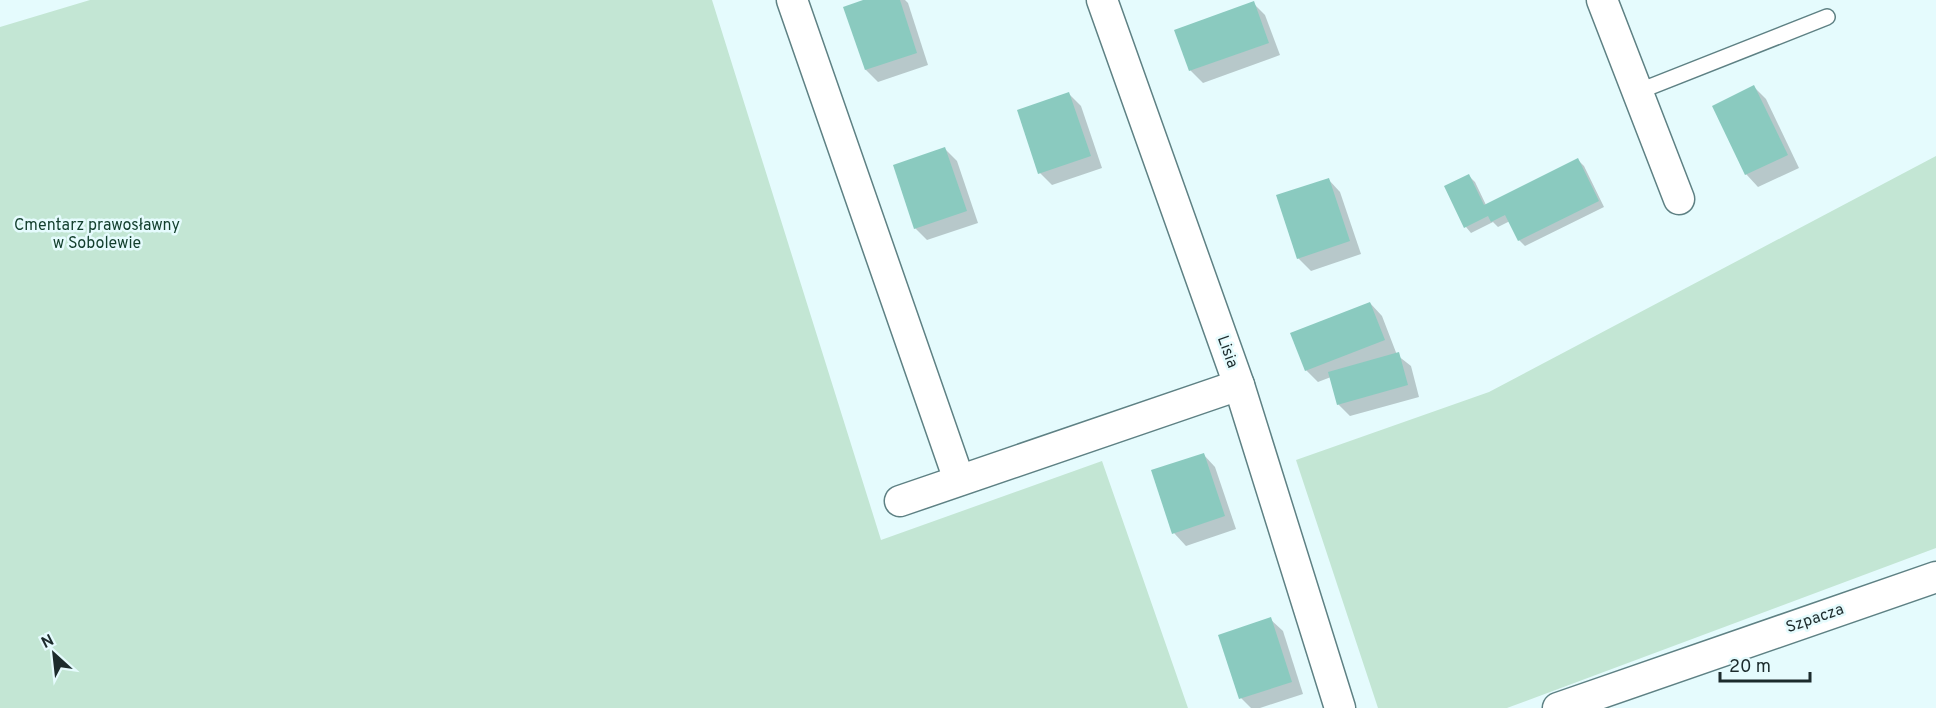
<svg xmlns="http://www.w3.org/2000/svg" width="1936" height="708" font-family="Overpass,sans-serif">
<rect width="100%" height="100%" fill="#e5fbfd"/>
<g fill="#c3e6d4">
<polygon points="90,0 712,0 881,540 1102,461 1188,708 0,708 0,27"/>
<polygon points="1936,156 1936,548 1507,708 1378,708 1296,460 1489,392"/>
</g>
<g fill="#0003">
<polygon points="868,0 905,0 908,3 928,65 878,82 866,70"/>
<polygon points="1253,3 1265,15 1280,55 1203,83 1190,70"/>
<polygon points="1754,87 1766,99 1799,168 1758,187 1746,174"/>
<polygon points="1069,94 1081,106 1102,168 1052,185 1040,173"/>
<polygon points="945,149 957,161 978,223 927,240 915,228"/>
<polygon points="1578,160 1584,166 1604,207 1525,246 1519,240 1510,221 1498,227 1493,222 1471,233 1466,227 1469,176 1475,182 1486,205"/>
<polygon points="1328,179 1340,192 1361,254 1311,271 1298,258"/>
<polygon points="1370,303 1382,316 1397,355 1411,366 1419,397 1350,416 1338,404 1331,377 1318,382 1306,370"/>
<polygon points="1203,454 1215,467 1236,529 1186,546 1174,533"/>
<polygon points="1270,619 1283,631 1303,694 1260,708 1251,708 1241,698"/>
</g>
<g fill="#8acabf">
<polygon points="863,0 900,0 917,53 865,70 843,7"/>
<polygon points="1254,1 1269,43 1189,71 1174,30"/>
<polygon points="1754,85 1788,155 1745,175 1712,106"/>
<polygon points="1069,92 1091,156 1038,174 1017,110"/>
<polygon points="945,147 967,211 914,229 893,165"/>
<polygon points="1578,158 1599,201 1518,241 1505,215 1491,222 1488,216 1464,228 1444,186 1469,174 1484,205"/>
<polygon points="1329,178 1350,241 1297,259 1276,195"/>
<polygon points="1370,302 1385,340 1305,371 1290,333"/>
<polygon points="1399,352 1408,385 1337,405 1328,372"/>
<polygon points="1204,453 1225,516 1172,534 1151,470"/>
<polygon points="1271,617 1292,682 1239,699 1218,635"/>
</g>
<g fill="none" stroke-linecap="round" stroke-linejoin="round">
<defs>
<polyline id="lane" points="1637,92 1827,17"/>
<g id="street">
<polyline points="792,0 959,480"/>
<polyline points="1102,0 1239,385 1340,708"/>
<polyline points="1602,0 1679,199"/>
<polyline points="900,501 1239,385"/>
<polyline points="1558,708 1936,577"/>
</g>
</defs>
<use href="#lane" stroke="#5e8184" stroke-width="18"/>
<use href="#street" stroke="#5e8184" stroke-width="33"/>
<use href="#lane" stroke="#fff" stroke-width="15"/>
<use href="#street" stroke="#fff" stroke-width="30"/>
</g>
<g text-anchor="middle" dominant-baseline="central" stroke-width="5" stroke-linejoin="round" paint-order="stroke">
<g font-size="16" fill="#123e2c" stroke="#e5fbfd">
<text x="97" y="226">Cmentarz prawosławny<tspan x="97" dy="18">w Sobolewie</tspan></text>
</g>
<g font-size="16" fill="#1c2b2c" stroke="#e5fbfd">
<text transform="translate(1227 352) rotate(70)">Lisia</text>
<text transform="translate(1815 619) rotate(-19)">Szpacza</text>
</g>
</g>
<g transform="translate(54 654) rotate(333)" stroke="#e5fbfd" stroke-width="4.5" paint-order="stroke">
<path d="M0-4.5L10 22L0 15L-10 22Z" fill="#1c2b2c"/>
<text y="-9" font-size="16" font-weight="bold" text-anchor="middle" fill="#1c2b2c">N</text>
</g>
<path d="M1720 672v9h90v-9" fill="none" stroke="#1c2b2c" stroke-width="3"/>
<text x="1729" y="672" font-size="18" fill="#1c2b2c" stroke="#e5fbfd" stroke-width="4.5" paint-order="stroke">20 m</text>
</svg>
